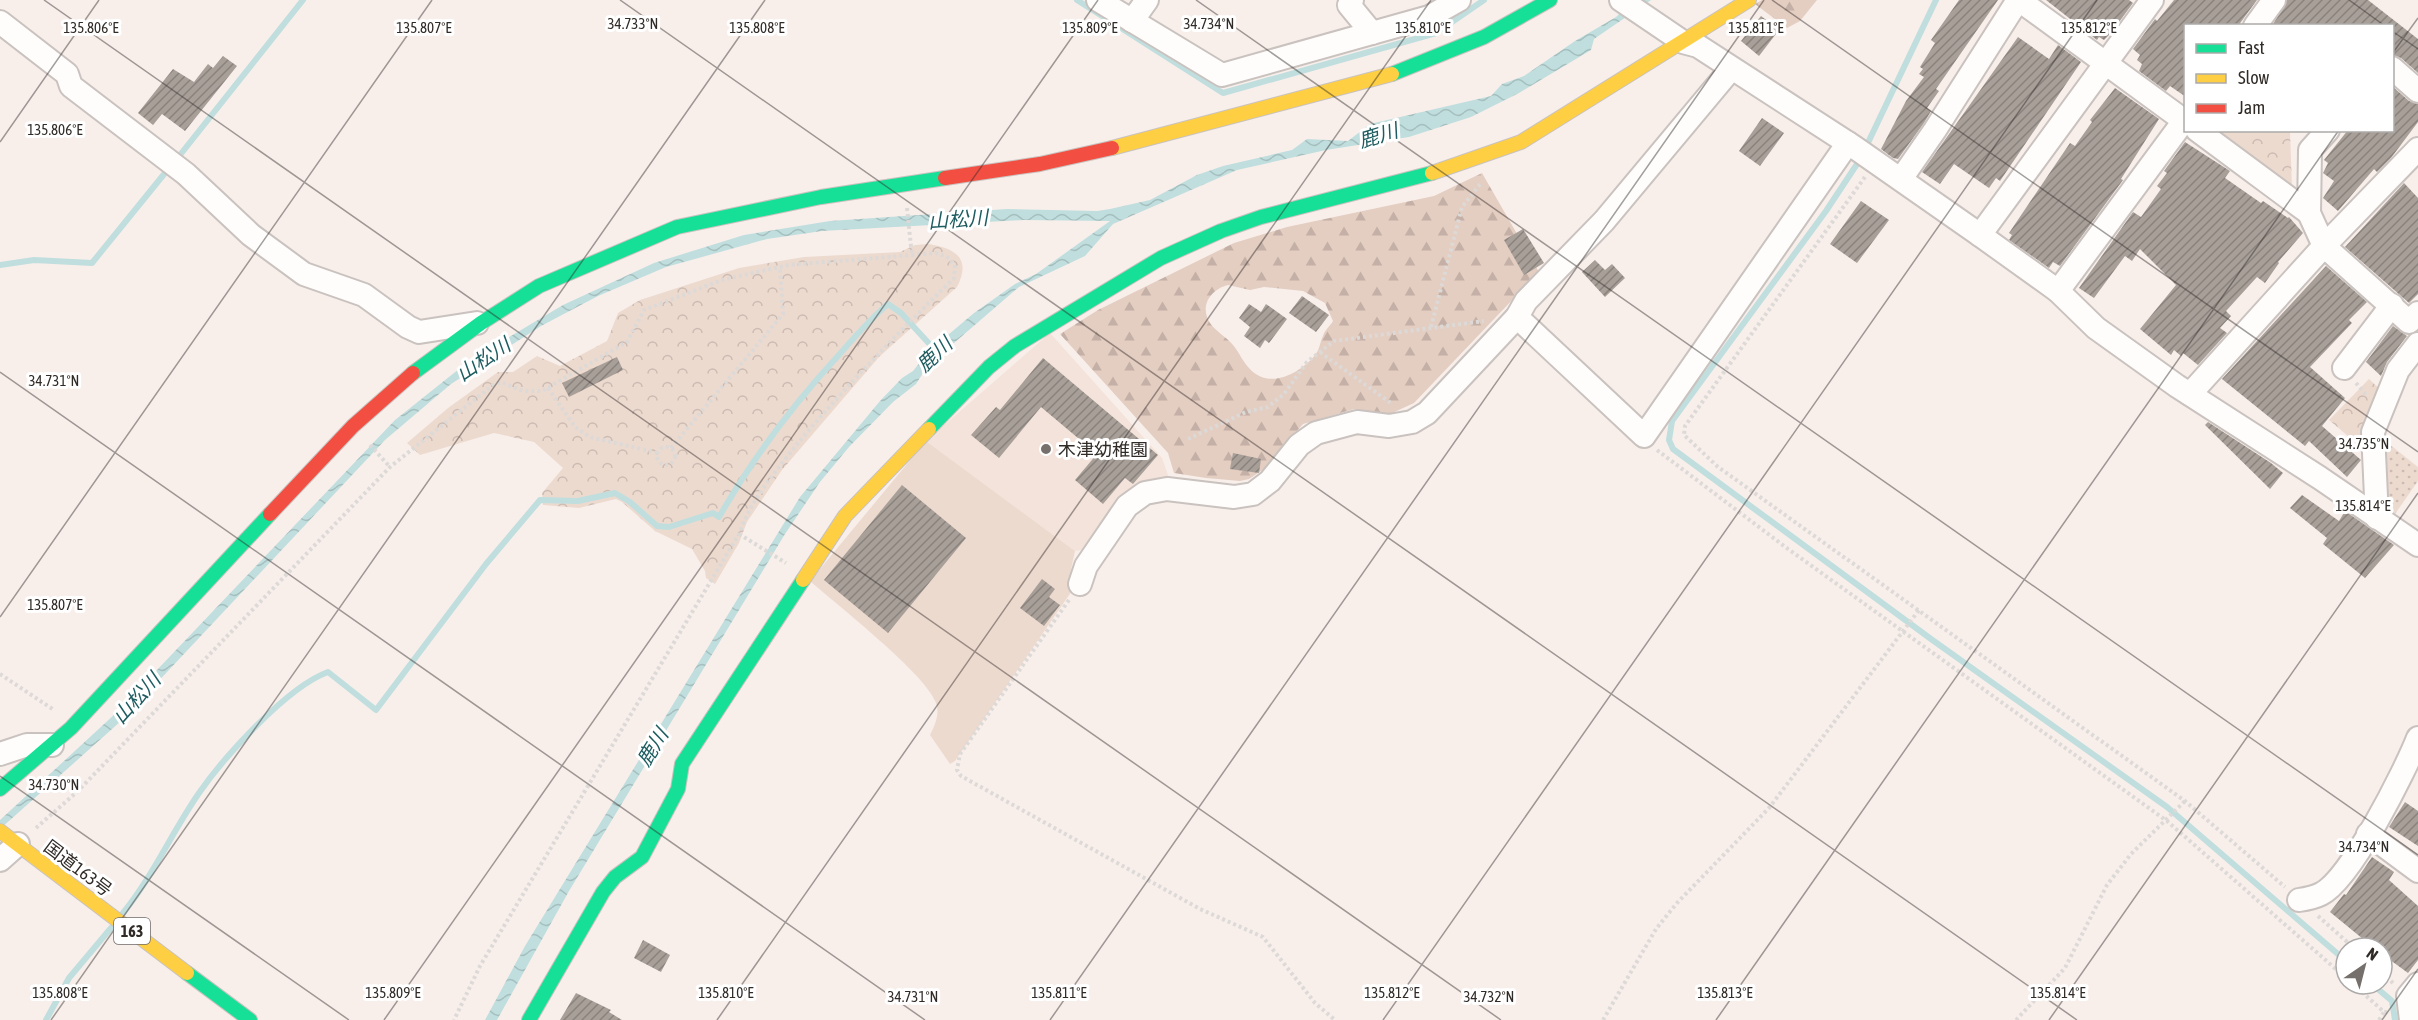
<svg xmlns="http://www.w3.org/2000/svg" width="2418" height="1020" font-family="'Asap Condensed','Noto Sans JP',sans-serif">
<defs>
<pattern id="grass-dots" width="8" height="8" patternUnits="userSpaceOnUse" patternTransform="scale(1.5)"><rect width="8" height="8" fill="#eddacf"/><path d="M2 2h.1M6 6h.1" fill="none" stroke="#ccbbb2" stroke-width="1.8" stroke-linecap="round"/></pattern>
<pattern id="forest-firs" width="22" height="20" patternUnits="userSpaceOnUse" patternTransform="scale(1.5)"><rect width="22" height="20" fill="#e4cdc1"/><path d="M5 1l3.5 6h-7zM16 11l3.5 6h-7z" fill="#c4b0a6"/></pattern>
<pattern id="park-crowns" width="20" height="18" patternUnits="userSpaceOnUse" patternTransform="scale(1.5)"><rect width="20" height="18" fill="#eddacf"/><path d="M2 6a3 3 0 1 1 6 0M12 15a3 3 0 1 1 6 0" fill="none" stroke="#ccbbb2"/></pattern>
<pattern id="water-waves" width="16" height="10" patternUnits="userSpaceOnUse" patternTransform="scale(1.5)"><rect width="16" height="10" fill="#c0dede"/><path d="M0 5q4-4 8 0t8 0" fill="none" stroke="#a5bfbe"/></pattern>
<pattern id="building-hatch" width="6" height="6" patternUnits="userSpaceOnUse" patternTransform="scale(1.5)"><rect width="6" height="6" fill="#a89f99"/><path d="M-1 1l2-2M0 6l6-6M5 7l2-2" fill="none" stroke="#89827d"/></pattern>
</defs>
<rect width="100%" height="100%" fill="#f8efeb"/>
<polygon fill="#f3e3da" points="1050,333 1162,458 1169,478 1136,488 1111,509 1081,550 1075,551 926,441"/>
<polygon fill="url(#grass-dots)" points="2379,436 2418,467 2418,481 2393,517 2382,510"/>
<g fill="url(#forest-firs)" fill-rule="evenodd">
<polygon points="1762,0 1817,0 1800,21 1787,28 1755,4"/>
<path d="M1482 173 1539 272 1414 403 1390 414 1354 409 1303 424 1264 469 1249 479 1240 481 1206 478 1174 473 1168 453 1060 334 1098 310 1234 243 1287 227 1434 196ZM1228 285 1250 290 1264 287 1303 291 1325 303 1333 321C1330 326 1324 331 1323 336 1320 342 1320 348 1316 354 1301 373 1269 391 1249 368 1243 362 1239 352 1233 345 1227 337 1216 332 1210 323 1199 306 1211 289 1228 285Z"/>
</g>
<g fill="url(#park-crowns)">
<polygon points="2213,131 2290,131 2292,188"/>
<path d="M928 244C955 248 972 258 957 287L879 357 782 470 747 522 739 543 715 584 706 578 705 571 692 549 655 531 622 502 616 499 579 508 543 505 542 493 563 468 534 442 494 433 420 455 407 443 448 408 498 372H513L537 356 560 366 607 341 618 313 640 300 739 268 804 257 900 252 915 245Z"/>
<polygon points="2369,379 2383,392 2368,453 2329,420"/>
</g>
<path fill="#eddacf" d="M926 441 1075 551 1070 574 1078 582 955 761 950 764 930 735C935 725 940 714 936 703 926 674 837 605 810 581Z"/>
<polygon fill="url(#water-waves)" points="1634,0 1651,0 1594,39 1591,50 1519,93 1471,117 1409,137 1326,150 1237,170 1113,224 1085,256 1019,287 947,349 936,353 916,384 893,402 849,447 820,482 785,534 569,891 497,1020 485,1020 525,946 800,497 880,401 902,378 913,371 929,351 974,313 1015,284 1036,274 1110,221 1024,220 822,231 767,239 666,267 598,296 541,326 451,384 385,440 121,721 0,829 0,820 116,713 395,420 469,361 563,305 654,263 744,235 830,221 1007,209 1097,211 1110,209 1150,200 1197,175 1223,166 1292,150 1307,139 1348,141 1370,124 1491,96 1502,84 1524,76 1575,41 1616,17"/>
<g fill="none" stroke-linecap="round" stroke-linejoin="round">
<g stroke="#c0dede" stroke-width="6">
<polyline points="1077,0 1223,93 1436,33 1484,0"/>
<polyline points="1865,149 1936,0"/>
<polyline points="1861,158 1826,211 1672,421 1669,440 1673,449 1931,639 2167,807 2346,961"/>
<polyline points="176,160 303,0"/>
<polyline points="0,265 34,260 92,263 169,168"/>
<path d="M123 913C153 876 172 832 199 793 224 757 287 687 328 672L376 710 486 564 540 500 578 501 615 493 630 502 657 526 669 527 713 513 719 517C753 458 791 407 837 357 853 339 869 320 888 304L901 313 935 350"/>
<polyline points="2372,984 2392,1001 2395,1020"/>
<polyline points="46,1020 69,978 111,928"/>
</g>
</g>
<g fill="url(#building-hatch)">
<polygon points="1959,0 1998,0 1936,89 1939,91 1927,108 1931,111 1924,123 1898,159 1893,158 1881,149 1906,101 1924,77 1919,74 1923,69 1920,67 1935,43 1931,40"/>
<polygon points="2046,0 2129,0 2133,3 2111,33 2104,40 2099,37 2097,40"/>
<polygon points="2174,0 2257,0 2238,26 2186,26 2186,97 2170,86 2166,91 2139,71 2142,64 2137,60 2140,55 2133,49 2155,19 2157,21"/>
<polygon points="2287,0 2368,0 2418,39 2418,73 2401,58 2392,55 2392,26 2272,26"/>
<polygon points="1761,16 1779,30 1759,56 1741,41"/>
<polygon points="2018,37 2049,59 2058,45 2081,62 2000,181 1996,178 1989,188 1954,164 1940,184 1922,172"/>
<polygon points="223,56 237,66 185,131 162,114 153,125 138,113 173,69 194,82 208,64 213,68"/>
<polygon points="2392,86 2409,101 2418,104 2418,122 2391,158 2377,172 2374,169 2338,211 2323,198 2334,181 2323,173 2328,163 2324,160 2348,130 2392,130"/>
<polygon points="2115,88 2159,119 2121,179 2123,180 2060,266 2053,262 2049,268 2009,240 2012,235 2009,233 2070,143 2075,146 2092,122 2090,120"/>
<polygon points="1762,118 1784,133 1760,166 1739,151"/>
<polygon points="2185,142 2230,171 2225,178 2261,203 2263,201 2288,218 2289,217 2303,233 2278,262 2279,263 2265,283 2257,277 2226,311 2231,316 2220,328 2227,333 2198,365 2183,353 2181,356 2174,350 2171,355 2140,329 2176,285 2140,249 2132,261 2125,256 2094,298 2079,288 2133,212 2141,217 2161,189 2157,186 2167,173 2164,171"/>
<polygon points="2404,183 2418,198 2418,294 2409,303 2345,247"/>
<polygon points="1861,201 1889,220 1857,263 1830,244"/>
<polygon points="1523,229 1544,263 1524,275 1504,240"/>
<polygon points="1595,260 1605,270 1612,264 1625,278 1605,297 1582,272"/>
<polygon points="2326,266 2367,302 2349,320 2352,323 2310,367 2345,398 2322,426 2361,460 2347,477 2309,441 2305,446 2222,379"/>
<polygon points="1302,296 1329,315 1316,332 1289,313"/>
<polygon points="1249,304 1261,312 1266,304 1287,319 1269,343 1265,340 1260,348 1244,336 1250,327 1239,318"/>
<polygon points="2393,326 2407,336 2387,362 2381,376 2366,362"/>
<polygon points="617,357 623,370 569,397 562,383"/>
<polygon points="1043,358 1158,455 1133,484 1125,478 1103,504 1075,480 1097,454 1041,407 999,458 971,435 996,407 1000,410"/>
<polygon points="2208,422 2271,463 2283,473 2270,489 2205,425"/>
<polygon points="1233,453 1261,459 1259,473 1230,469"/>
<polygon points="902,485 966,538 888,633 824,580"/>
<polygon points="2302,495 2339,521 2345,511 2394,545 2365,578 2323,544 2327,538 2290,508"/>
<polygon points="1042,579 1055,589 1049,597 1060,605 1044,626 1020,608"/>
<polygon points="2405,802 2418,811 2418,846 2389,827"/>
<polygon points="2372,857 2394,872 2389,880 2418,906 2418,960 2408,973 2382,954 2382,948 2374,948 2330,912 2344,894 2346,895"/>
<polygon points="643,940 670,955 661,972 634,958"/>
<polygon points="576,993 611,1010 609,1012 622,1020 560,1020"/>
</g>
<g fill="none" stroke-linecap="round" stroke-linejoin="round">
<defs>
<g id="street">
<polyline points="1098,0 1222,75 1429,17 1459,0"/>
<polyline points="1352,0 1349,5 1372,33"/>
<polyline points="1621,0 1683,42 1698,46 1854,147 1980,235 2058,291 2096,328 2177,386 2320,478 2418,545"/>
<polyline points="2019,0 2186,122"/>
<polyline points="1132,21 1147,0"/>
<polyline points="0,22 67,74 71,86 186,174 251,235 304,274 364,295 408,327 419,332 477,323"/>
<polyline points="2255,26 2274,0"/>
<polyline points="2392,68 2418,91"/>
<polyline points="2197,130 2309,213"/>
<polyline points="2328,130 2310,150 2309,213 2324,246 2409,322 2418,313"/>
<polyline points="1901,179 1935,130 2018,0"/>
<polyline points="1980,235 2152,0"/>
<polyline points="2058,291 2186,118"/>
<polyline points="1517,317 1644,436 1848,143"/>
<polyline points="2344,368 2392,305"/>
<polyline points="2190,394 2324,246 2418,149"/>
<polyline points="2377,518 2373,432 2398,370 2418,344"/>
<polyline points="1080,584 1086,566 1127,506 1145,493 1167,489 1234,497 1253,494 1270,481 1299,445 1316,433 1357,422 1389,426 1412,422 1427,413 1517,317 1526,301 1604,221 1731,69"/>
<polyline points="0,754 27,745 52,745"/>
<polyline points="2368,834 2418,871"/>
<polyline points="0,860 18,844"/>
<path d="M2299 900C2306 899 2315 897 2321 894 2351 879 2405 771 2418 738"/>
<polyline points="2411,1020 2408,996 2418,984"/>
</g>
<g id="fast">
<polyline points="1392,74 1484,37 1550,0"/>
<polyline points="413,373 481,323 539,286 677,227 821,197 945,178"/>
<polyline points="929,429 989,367 1015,346 1161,258 1221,231 1261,217 1432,173"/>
<polyline points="0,789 71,728 270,514"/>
<polyline points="187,973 250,1020"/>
<polyline points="529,1020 603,892 615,877 642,857 678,789 682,764 803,580"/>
</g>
<g id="slow">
<polyline points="1112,148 1392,74"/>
<polyline points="1432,173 1521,142 1749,0"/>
<polyline points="803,580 845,516 929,429"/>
<polyline points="0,831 187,973"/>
</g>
<g id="jam">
<polyline points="945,178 1040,164 1112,148"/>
<polyline points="270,514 353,426 413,373"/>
</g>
</defs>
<use href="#street" stroke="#c9c2be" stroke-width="26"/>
<use href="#fast" stroke="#c9c2be" stroke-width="16"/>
<use href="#slow" stroke="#c9c2be" stroke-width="16"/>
<use href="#jam" stroke="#c9c2be" stroke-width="16"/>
<g stroke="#dcd9d7" stroke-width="4" stroke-dasharray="3 3" stroke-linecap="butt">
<polyline points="1865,177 1685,426 1684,435 1718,467 2185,801 2285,887"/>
<polyline points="907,208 912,256"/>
<polyline points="1431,327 1462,207 1481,183"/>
<polyline points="1320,352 1392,404"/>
<polyline points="2356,383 2367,396"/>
<polyline points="548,388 575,427 590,437 658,453"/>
<polyline points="1188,439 1246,412 1268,407 1284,394 1307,362 1334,341 1484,321"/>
<polyline points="370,445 390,467"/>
<circle cx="666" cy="456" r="9"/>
<polyline points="671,448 783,314 780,268"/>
<polyline points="1657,450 1788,549 2167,821 2346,978"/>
<polyline points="739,534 786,563"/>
<polyline points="1069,600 960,754 957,770 961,776 1200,909 1263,937 1315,1003 1335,1020"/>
<polyline points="0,674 54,710"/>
<path d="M36 828 78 791 390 467 493 385 501 382 523 391H542L627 342 644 310 722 280 789 265 936 253 946 256 955 265 954 278C901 330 850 382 802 438 779 467 751 499 739 534L480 966 454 1020"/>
<polyline points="2318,916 2354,948"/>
<polyline points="2382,973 2393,983"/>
<polyline points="2353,984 2384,1012 2390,1012"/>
<polyline points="1603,1020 1656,929 1677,903 1769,808 1919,610"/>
<polyline points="2016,1020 2065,968 2107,885 2131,854 2185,801"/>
<polyline points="2379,1020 2384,1012"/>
</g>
<use href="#street" stroke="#fefdfc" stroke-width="22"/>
<use href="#fast" stroke="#16e098" stroke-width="14"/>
<use href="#slow" stroke="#ffcf43" stroke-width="14"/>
<use href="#jam" stroke="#f24e42" stroke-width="14"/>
</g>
<path fill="none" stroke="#302b27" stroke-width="1.5" stroke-opacity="0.45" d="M44 0 1501 1020M620 0 2077 1020M1196 0 2418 855M1772 0 2418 452M2349 0 2385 26M2392 31 2418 49M2392 54 2418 18M0 142 99 0M0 372 925 1020M0 617 432 0M0 776 349 1020M51 1020 765 0M384 1020 1098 0M717 1020 1431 0M1050 1020 1764 0M1383 1020 2097 0M1716 1020 2339 130M2049 1020 2418 493M2382 1020 2418 969"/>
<circle fill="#76706c" stroke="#fff" stroke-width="2" cx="1046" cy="449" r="6"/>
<g text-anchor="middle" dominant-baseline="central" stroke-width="6" stroke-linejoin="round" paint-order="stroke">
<rect fill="#fff" stroke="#6e6b68" stroke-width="1.5" x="114" y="918" width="36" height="26" rx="4.5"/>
<g font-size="16" font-weight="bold" fill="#302b27">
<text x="132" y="931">163</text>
</g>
<g font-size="18" fill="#302b27" stroke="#fff" text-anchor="start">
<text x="1058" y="449">木津幼稚園</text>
</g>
<g font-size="18" fill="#302b27" stroke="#fff">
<text transform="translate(78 868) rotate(37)">国道163号</text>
</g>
<g font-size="20" font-style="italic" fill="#1e5c60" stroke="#fff">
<text transform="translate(1378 135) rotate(-17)">鹿川</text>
<text transform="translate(958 219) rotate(-4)">山松川</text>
<text transform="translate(934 354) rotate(-43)">鹿川</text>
<text transform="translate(483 359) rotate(-34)">山松川</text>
<text transform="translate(136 698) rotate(-48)">山松川</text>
<text transform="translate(652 747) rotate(-58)">鹿川</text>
</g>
</g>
<g font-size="15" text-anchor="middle" fill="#302b27" stroke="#fff" stroke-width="6" stroke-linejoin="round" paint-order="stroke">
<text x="633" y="29">34.733°N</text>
<text x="1209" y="29">34.734°N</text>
<text x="91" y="33">135.806°E</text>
<text x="424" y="33">135.807°E</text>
<text x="757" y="33">135.808°E</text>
<text x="1090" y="33">135.809°E</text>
<text x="1423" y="33">135.810°E</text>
<text x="1756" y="33">135.811°E</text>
<text x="2089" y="33">135.812°E</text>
<text x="55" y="135">135.806°E</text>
<text x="54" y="386">34.731°N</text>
<text x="2364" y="449">34.735°N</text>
<text x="2363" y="511">135.814°E</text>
<text x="55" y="610">135.807°E</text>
<text x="54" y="790">34.730°N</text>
<text x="2364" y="852">34.734°N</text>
<text x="60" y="998">135.808°E</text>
<text x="393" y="998">135.809°E</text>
<text x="726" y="998">135.810°E</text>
<text x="1059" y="998">135.811°E</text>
<text x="1392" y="998">135.812°E</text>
<text x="1725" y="998">135.813°E</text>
<text x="2058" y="998">135.814°E</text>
<text x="913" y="1002">34.731°N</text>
<text x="1489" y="1002">34.732°N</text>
</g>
<rect x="2184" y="24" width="210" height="108" fill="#ffffff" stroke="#acaaa9" stroke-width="1.5"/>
<rect x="2196" y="44" width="30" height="9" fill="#16e098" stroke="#acaaa9" stroke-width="1.5"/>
<text x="2238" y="54" font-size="18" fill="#302b27">Fast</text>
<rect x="2196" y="74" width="30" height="9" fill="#ffcf43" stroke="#acaaa9" stroke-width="1.5"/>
<text x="2238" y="84" font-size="18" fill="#302b27">Slow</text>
<rect x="2196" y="104" width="30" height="9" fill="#f24e42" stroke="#acaaa9" stroke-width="1.5"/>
<text x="2238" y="114" font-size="18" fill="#302b27">Jam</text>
<g transform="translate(2364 966) rotate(35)"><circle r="28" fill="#ffffff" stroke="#acaaa9" stroke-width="1.5"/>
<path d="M0-4.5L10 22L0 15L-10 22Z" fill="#76706c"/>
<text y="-9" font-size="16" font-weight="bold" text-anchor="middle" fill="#302b27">N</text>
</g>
</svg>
